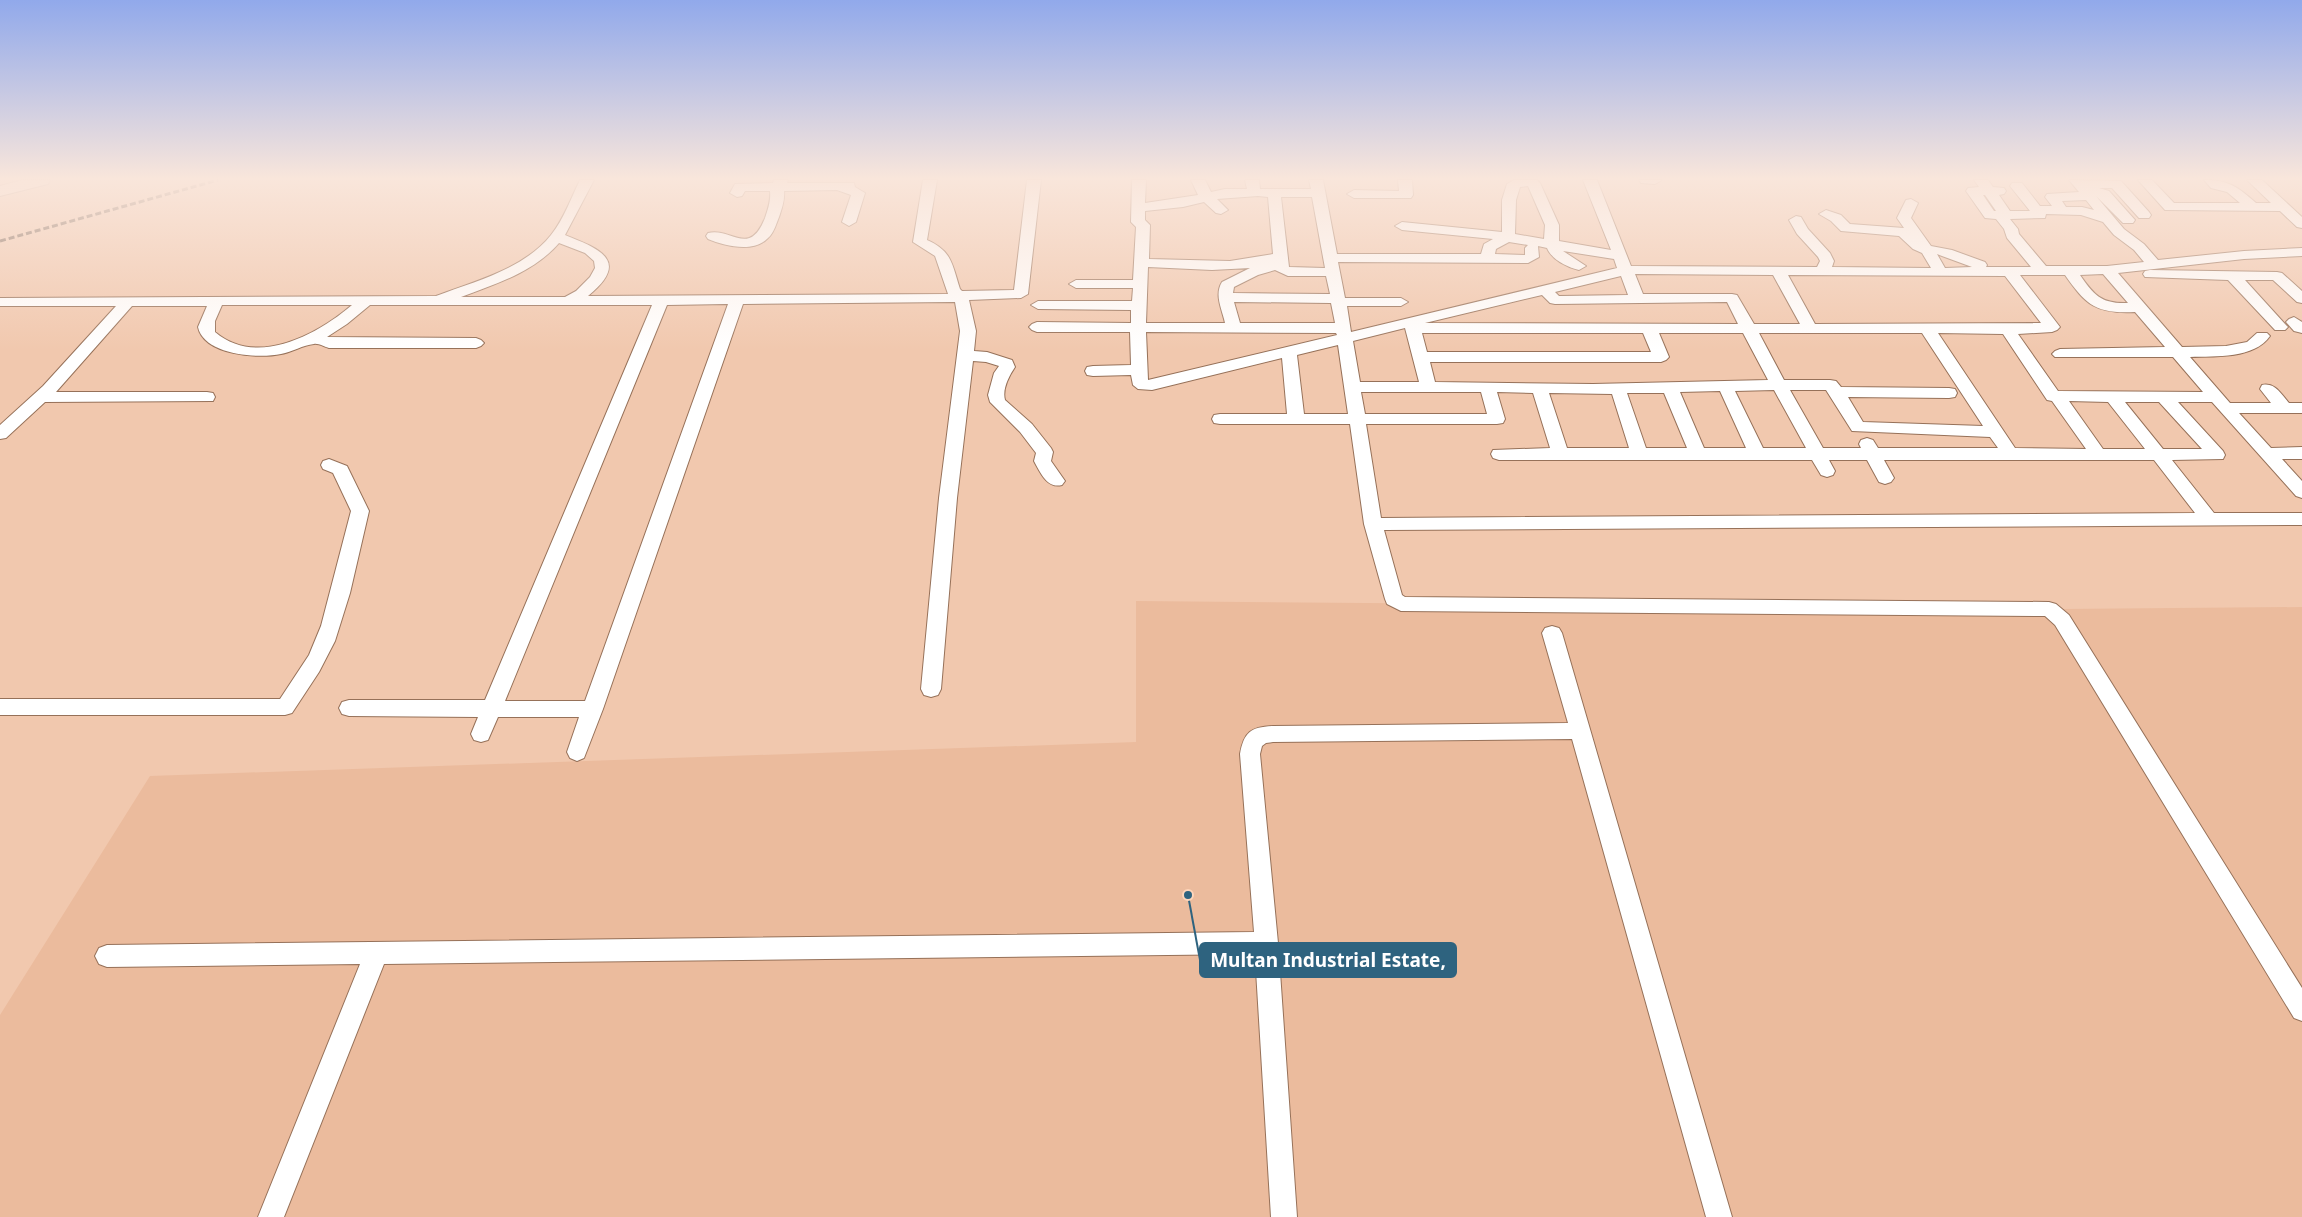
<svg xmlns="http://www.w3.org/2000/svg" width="2302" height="1217" font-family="'Noto Sans',sans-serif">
<rect width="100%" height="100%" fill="#f1c8ae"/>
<polygon fill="#ebbb9d" points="1136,601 2062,609 2302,607 2302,1217 0,1217 0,1015 150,776 1136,742"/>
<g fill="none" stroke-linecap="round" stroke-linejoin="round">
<defs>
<g id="minor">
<path d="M580 180H594L565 235C600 249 631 261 588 296L948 294 935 256 913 242 923 180H937L927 240C952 251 952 264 960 289L962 291 1014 290 1027 180H1041L1028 294 1021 298 969 300 976 331 974 351 987 352 1012 360 1015 367C1009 376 1002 389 1005 400L1032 424 1051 448 1053 452 1051 461 1065 481 1062 485C1047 489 1040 472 1034 461L1036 453 1020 432 990 402 988 395 994 373 999 366 986 362 973 361 957 498 941 689 938 695 931 697 924 695 921 689 939 498 960 331 955 302 743 304 603 709 584 758 577 761 570 758 567 752 579 717H498L488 740 481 742 474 740 471 734 478 717 349 716 342 714 339 708 342 702 349 700H485L652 305H370L347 324 327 337 476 338 481 340 484 343 481 346 476 348H329C325 347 318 343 314 344 303 345 292 352 281 354 258 359 204 355 198 327L207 306H132L56 392H207L213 393 215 397 213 401 45 402 6 438 0 439V425L43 386 116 306H0V298L436 296C476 281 524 269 551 235 564 219 571 198 580 180ZM559 243 585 253 594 261 595 268 590 277 576 291 565 297H461C496 284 534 272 559 243ZM728 304 585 701H505L667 305ZM222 305H352C318 334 257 368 215 332V321Z"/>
<path d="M774 180H788L787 183H854L855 187 865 193 856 222 849 226 842 222 851 195 837 190 784 191C785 200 782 208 779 217 776 224 774 233 768 238 754 253 725 246 708 239L706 236 708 233C731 227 749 258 765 218 768 209 771 201 770 191H745L742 196 737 197 730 193 735 184 773 183Z"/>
<path d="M1132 180H1146L1145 203 1198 195 1191 180H1205L1211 192 1225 189H1247L1245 180H1259L1260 189H1311L1309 180H1323L1337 254H1481L1484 244 1493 239 1402 230 1395 226 1402 222 1502 232V200L1507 184 1514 180H1537L1540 183 1559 225V241L1611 250 1583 180H1597L1631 266 1817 267 1820 261 1818 257 1797 234 1789 220 1796 216 1801 217 1808 229 1830 253 1834 261 1832 267 1931 268 1922 253 1913 249 1899 236 1841 231 1831 221 1819 214 1826 210 1841 215 1850 224 1904 228 1897 218 1906 200 1911 199 1918 203 1911 218 1931 246 1952 250 1985 262 1987 265 1986 267H2031L2007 238 2004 229 1996 219 1985 218 1966 191 1968 188 1979 187 1974 180H1988L1993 187 2004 188 2006 191 2004 194 1999 195 2010 211H2030L2010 186 2012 183H2022L2040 206H2052L2045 197 2047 194 2079 192 2069 180 2121 181 2149 212 2151 215 2149 218H2139L2112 188H2099L2109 191 2135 220 2133 223H2123L2096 196 2124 229 2144 244 2158 260 2244 251 2302 248V256L2244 259 2118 273 2182 347 2226 346 2247 342 2257 333H2267L2270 336C2254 359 2216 356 2190 357L2230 403H2271L2260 389 2262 385C2275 382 2281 394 2289 403H2302V413H2239L2271 448 2302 447V459H2282L2302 481V498L2296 496 2212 402H2178L2223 451 2225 455 2223 459 2172 460 2214 513H2302V525L1384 530 1402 595 1405 597 2049 602 2056 604 2069 615 2302 988V1021L2294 1018 2055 625 2045 616 1401 611 1387 604 1385 599 1364 524 1350 424H1220L1214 423 1212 419 1214 415 1220 414H1287L1282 358 1152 390 1138 389 1133 385 1131 375 1093 376 1087 375 1085 371 1087 367 1093 366 1131 365 1130 332H1037L1032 330 1029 327 1032 324 1037 322 1131 323V310L1038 309 1031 305 1038 301H1132L1133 288H1076L1069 284 1076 280H1133L1136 227 1131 222ZM1528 186 1545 225 1544 239 1515 234 1516 200 1520 187ZM1983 195H1985L1996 211H1994ZM1258 196 1268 197 1273 254 1230 261 1149 259 1150 225 1145 220V211L1183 207 1204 202 1216 213 1221 214 1228 210 1217 199ZM1281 197H1312L1325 268 1289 267ZM2086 200 2094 210 2082 207H2066L2062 201ZM2046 214 2081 215 2103 222 2114 235 2134 250 2144 262 2107 266H2046L2019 234 2018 229 2010 219 2045 218ZM1509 242 1528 245 1525 248V255L1495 254 1496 249ZM1538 246 1547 248C1552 260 1567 267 1579 270L1586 266 1563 251 1614 259 1617 268 1351 332 1347 306H1401L1408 302 1401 298H1345L1338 262 1528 263 1539 257ZM1937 254 1942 256 1972 267 1945 268ZM1148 267 1212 270 1250 268 1222 282C1214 295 1222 309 1225 323H1146ZM1275 270 1288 276H1326L1330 294 1233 293 1234 287 1258 275ZM1635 274 1773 275 1800 324H1754L1737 295 1732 294H1643ZM2103 274 2128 303C2101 304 2094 295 2080 275ZM1788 275 2005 276 2041 323 1815 324ZM2020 275H2065C2086 305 2096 314 2135 312L2165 347 2060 349 2055 351 2052 354 2055 357H2173L2203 392 2058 391 2018 334 2052 332 2057 330 2060 327ZM1621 276 1628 295 1559 296 1555 292ZM1542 295 1550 303 1555 304 1727 302 1738 324 1425 323ZM1234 302 1331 303 1335 323H1240ZM1405 328 1419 382H1360L1353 341ZM1146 332 1336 333 1337 335 1148 380ZM1422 333H1643L1651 352H1427ZM1659 333H1743L1768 380 1593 384 1435 382 1430 362H1661L1666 360 1669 357ZM1759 333H1922L1983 426 1863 422 1848 397 1949 398 1955 397 1957 393 1955 389 1949 388 1841 387 1836 381 1830 380H1784ZM1938 333 2003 334 2047 400 2052 401 2086 449 2015 448ZM1338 345 1348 414H1304L1297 355ZM1774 390 1806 448H1763L1735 391ZM1790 390H1826L1852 431 1990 437 1998 448H1878L1873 440 1867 438 1861 440 1859 444 1861 448H1823ZM1720 391 1746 448H1704L1680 392ZM1361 392H1481L1487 414H1365ZM1497 392 1533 393 1550 448 1493 450 1491 454 1493 458 1499 460H1812L1821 475 1827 477 1833 475 1835 471 1829 460H1867L1879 482 1885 484 1891 482 1894 478 1884 460H2154L2195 513 1381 518 1366 424H1497L1503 423 1505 419ZM1549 393 1612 394 1629 448H1567ZM1627 393H1664L1687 448H1646ZM2069 401 2108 402 2145 449H2103ZM2125 402H2159L2202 449H2163Z"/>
<polygon points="1398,180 1412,180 1413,195 1411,198 1354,198 1347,194 1354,190 1399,191"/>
<polygon points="1639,180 1662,180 1655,184 1641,183"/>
<path d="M2138 180H2152L2174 203H2240L2227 192 2211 188 2204 180C2229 180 2238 187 2256 203H2271L2247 180H2262L2302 217V228L2297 227 2280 211 2165 210Z"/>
<polygon points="2150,270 2277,272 2282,273 2302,291 2302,303 2297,302 2273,280 2245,280 2285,324 2288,327 2285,330 2275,330 2228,280 2145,277 2143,274 2145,271"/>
<polygon points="2294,317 2302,322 2302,333 2294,331 2286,322 2289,319"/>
<polygon points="329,459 347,466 369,511 350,593 335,641 319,672 292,713 285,715 0,715 0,699 280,699 309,655 321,626 351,511 333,473 323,469 321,465 323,461"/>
<path d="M1552 626 1559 628 1562 633 1732 1217H1706L1572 739 1273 742 1266 743 1262 746 1260 754 1278 943 1297 1217H1271L1255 954 384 964 284 1217H258L360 964 107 967 99 964 95 956 99 948 107 945 1254 932 1240 754C1244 732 1251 727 1273 726L1568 723 1542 633 1545 628Z"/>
</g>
<polygon id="major" points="22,180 50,180 48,184 0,196 0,186"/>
</defs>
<use href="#minor" stroke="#967159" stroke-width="2"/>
<use href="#major" stroke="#b39684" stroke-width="2"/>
<use href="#minor" fill="#fff" fill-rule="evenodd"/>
<use href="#major" fill="#f8e2d4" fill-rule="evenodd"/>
<polyline stroke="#765e4f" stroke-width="3" stroke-dasharray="6 3" stroke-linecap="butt" points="0,241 218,180"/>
</g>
<linearGradient id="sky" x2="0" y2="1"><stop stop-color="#91a9eb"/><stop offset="0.51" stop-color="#f9e6db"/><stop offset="1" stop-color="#f9e6db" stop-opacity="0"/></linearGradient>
<rect width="2302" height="350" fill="url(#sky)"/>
<path fill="none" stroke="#2e637f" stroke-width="2" d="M1188 895L1200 960"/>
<circle fill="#2e637f" stroke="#fed5ba" stroke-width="2" cx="1188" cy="895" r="5"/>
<rect fill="#2e637f" stroke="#2e637f" stroke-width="2" x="1200" y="943" width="256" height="34" rx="5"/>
<g font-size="19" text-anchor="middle" font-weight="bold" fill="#fff">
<text x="1328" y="967">Multan Industrial Estate,</text>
</g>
</svg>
